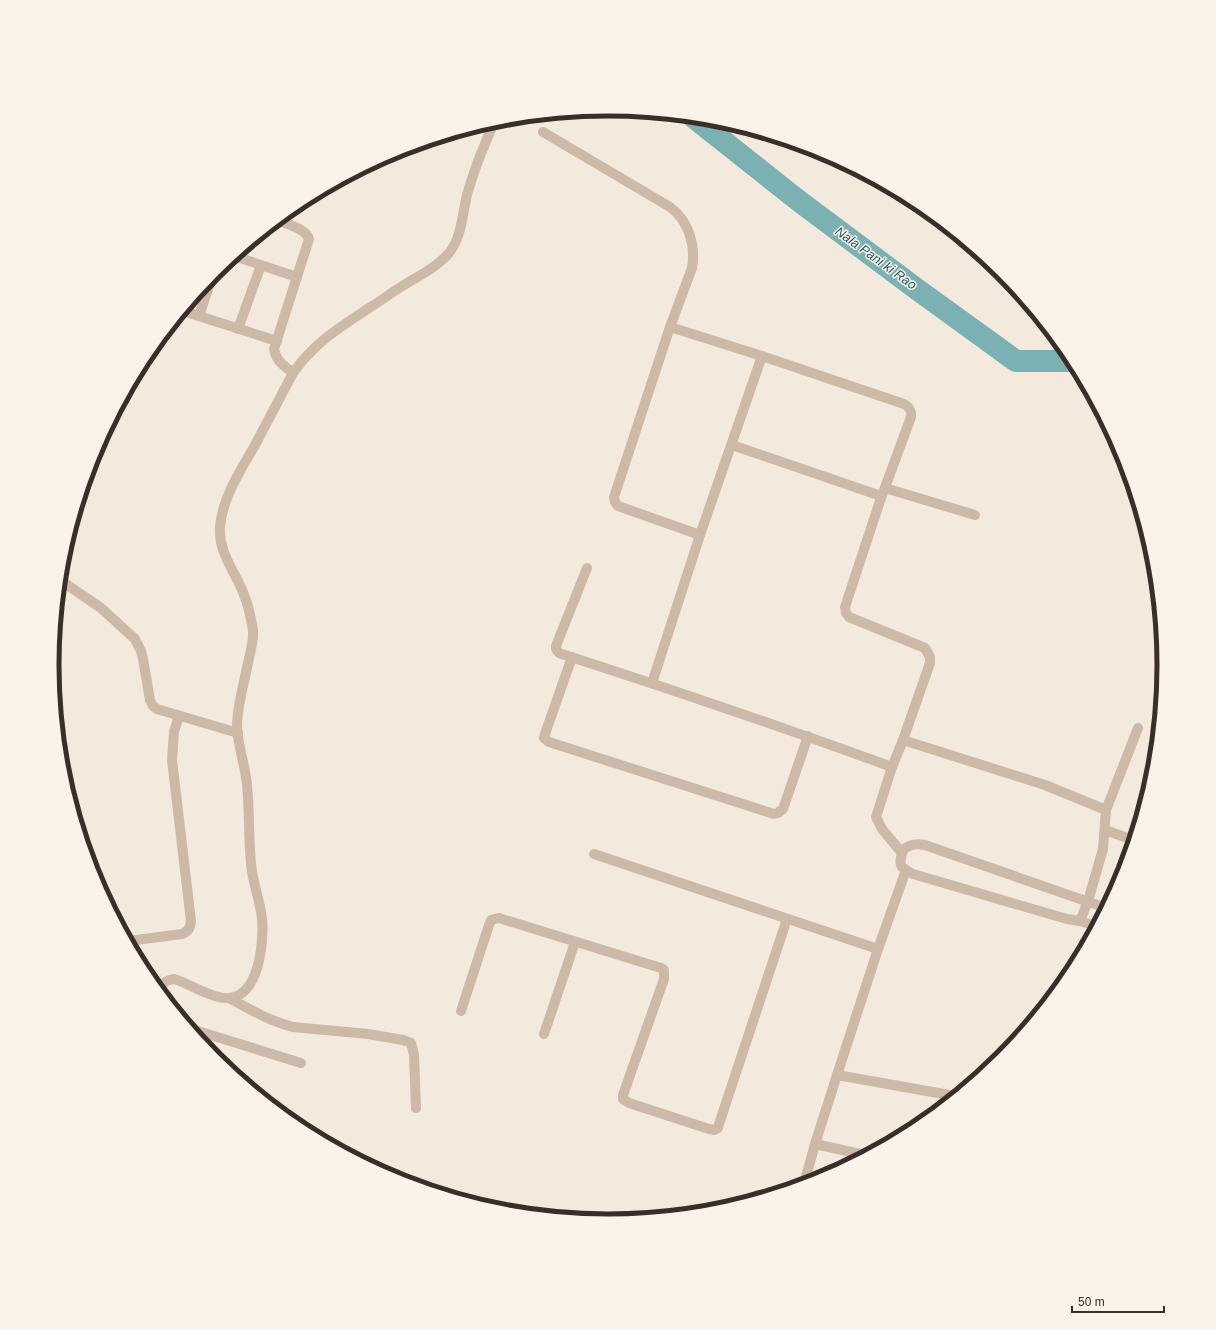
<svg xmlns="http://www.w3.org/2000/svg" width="1216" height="1330" font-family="Arial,sans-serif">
<rect width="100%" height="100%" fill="#f4e9dd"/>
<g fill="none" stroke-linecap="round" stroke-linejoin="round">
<polyline stroke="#7bb1b3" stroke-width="22" points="693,117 799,201 918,290 1016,361 1073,361"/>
<g stroke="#cdb9a8" stroke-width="10">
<path d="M543 132 670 207C689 221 696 246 692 268L670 327 614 497 615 502 618 506 700 535"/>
<path d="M278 220C288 225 305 228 309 239L274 349C276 361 284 366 293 373"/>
<polyline points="234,256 297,277"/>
<polyline points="183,311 277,341"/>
<polyline points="199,316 213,274"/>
<path d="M670 327 762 356 904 404C909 407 912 410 911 417L880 501 845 607 846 613 849 617 925 648 930 657V663L903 740 892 767 876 817 882 829 902 853"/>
<polyline points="238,329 261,265"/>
<polyline points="732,445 881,496"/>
<polyline points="885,488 975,515"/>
<path d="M587 568 556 646V649L559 653C671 689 782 727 892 767"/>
<polyline points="60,580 101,608 135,639 141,651 143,659 150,700 153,706 157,709 238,733"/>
<polyline points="572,657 545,734 544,738 549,742 774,814 778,813 783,809 808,736"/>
<polyline points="652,683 700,535 762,356"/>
<polyline points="903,740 1045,785 1106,810"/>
<polyline points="1105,830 1133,840"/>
<polyline points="594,854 878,949"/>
<polyline points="1080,921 1088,901 1103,849 1106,810 1138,728"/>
<path d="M1096 926 1080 921 1067 919 913 874C909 872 905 870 902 867 900 864 900 861 901 858 901 845 915 843 925 845L1106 908"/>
<path d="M128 941 182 934C189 931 190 928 191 921L172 760 174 732 179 716"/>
<path d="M158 989C163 983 166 980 174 979 192 984 221 1006 239 995 260 983 264 940 262 918 260 903 255 888 252 872 248 843 250 814 247 785 245 764 237 744 237 724 238 703 244 683 248 663 250 653 254 641 253 630 251 619 249 606 244 595 236 572 218 553 220 527 222 499 240 471 254 447 267 422 280 398 293 373 314 343 339 328 369 308 381 301 392 292 404 285 420 275 437 267 449 253 462 237 462 215 467 195 474 169 484 145 495 121"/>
<path d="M231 999C251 1010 270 1021 293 1027L368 1034 403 1040 411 1043 414 1055 416 1108"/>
<polyline points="461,1011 489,925 491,920 499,918 661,968 664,970 664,979 623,1095 623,1099 629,1103 709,1129 714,1130 718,1128 719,1124 787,919"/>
<polyline points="191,1029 301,1063"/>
<polyline points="544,1034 575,942"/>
<polyline points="837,1075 955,1096"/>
<polyline points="815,1144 865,1155"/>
<polyline points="804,1184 815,1144 837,1075 878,949 906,870"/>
<polyline points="757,1195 766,1195"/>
</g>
</g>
<g text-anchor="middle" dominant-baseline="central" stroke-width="3" stroke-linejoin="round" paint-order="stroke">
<g font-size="13" font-style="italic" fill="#1c5a5e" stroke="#fbf3ea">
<text transform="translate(876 258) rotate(36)">Nala Pani ki Rao</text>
</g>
</g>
<path d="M0 0H1216V1330H0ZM59 665a549 549 0 1 1 1098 0a549 549 0 1 1-1098 0Z" fill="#fbf3ea" fill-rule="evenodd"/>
<path fill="none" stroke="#3a2e29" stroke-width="5" d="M59 665a549 549 0 1 1 1098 0a549 549 0 1 1-1098 0Z"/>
<path d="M1072 1306v6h92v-6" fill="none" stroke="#3a2e29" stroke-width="2"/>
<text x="1078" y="1306" font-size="12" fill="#3a2e29" stroke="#fbf3ea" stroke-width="3" paint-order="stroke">50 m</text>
</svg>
